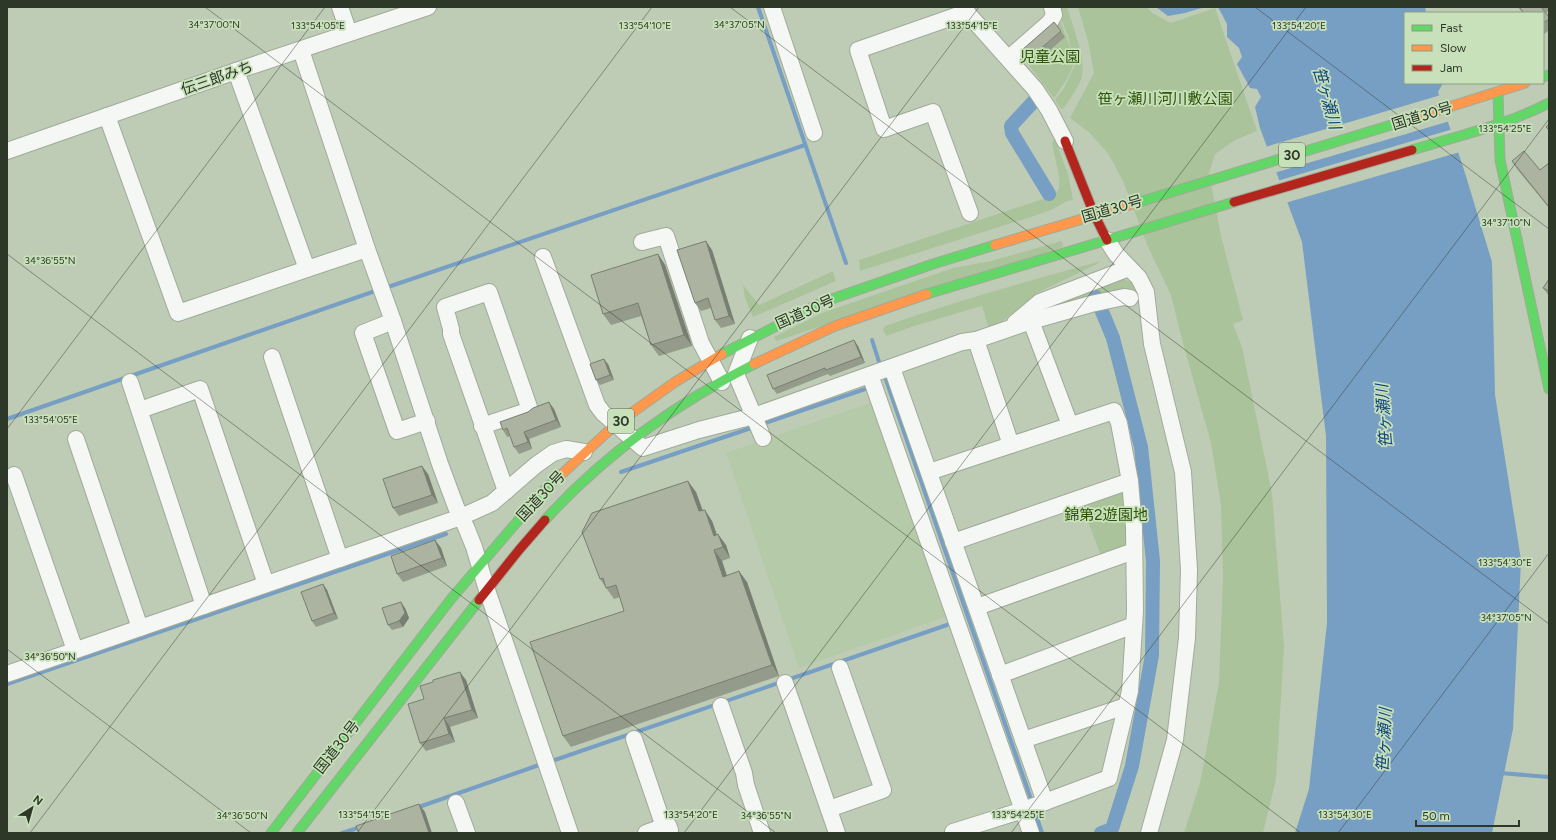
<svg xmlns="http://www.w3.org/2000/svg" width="1556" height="840" font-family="Figtree,'Noto Sans JP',sans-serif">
<rect width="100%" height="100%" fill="#beccb6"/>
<polygon fill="#b5caa8" points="872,402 945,617 799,668 726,453"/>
<g fill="#aac39b">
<path d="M1056 7H1067C1072 24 1086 59 1082 76 1079 88 1069 100 1062 110L1055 100 1064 88 1075 65 1068 36Z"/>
<polygon points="1078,7 1147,7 1152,13 1171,23 1215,8 1257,131 1235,140 1215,154 1209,173 1221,236 1243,320 1233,324 1242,347 1272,493 1284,647 1276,779 1263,833 1184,833 1200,783 1219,683 1223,576 1221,505 1211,443 1183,343 1171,295 1148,247 1123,181 1109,155 1090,133 1070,118 1094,73 1088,41"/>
<path d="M1060 21C1064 30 1074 55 1073 64 1072 73 1059 91 1054 98L1021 55 1053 24Z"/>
<path d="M1055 139 1068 174 1073 200 1067 201 1053 209 1034 216 860 271 859 260 1040 200C1045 198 1054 196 1057 192 1064 185 1053 153 1052 143Z"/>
<polygon points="1062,241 1063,247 776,341 774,337 822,313 953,268 991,261"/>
<path d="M1101 261 1097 264 1039 292 994 328 989 329 982 306 914 326 886 336 883 330 885 326C956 301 1028 281 1101 261Z"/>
<polygon points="831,272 833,272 836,281 753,317 745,298 743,285 759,305"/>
<polygon points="1124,279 1130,282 1141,293 1132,296 1103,293 1037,312 1040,307"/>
<polygon points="1119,489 1124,492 1128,547 1102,559 1081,502"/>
</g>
<g fill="#779ec3">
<polygon points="1156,7 1205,7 1185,13 1168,16"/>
<polygon points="1218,7 1425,7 1426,13 1405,13 1405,83 1443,83 1438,92 1465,173 1492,262 1495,395 1521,560 1513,729 1492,833 1295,833 1309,789 1327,623 1326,436 1302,242 1260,128 1255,107 1261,97 1257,89 1250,88 1237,64 1242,57 1239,48 1227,37 1227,24"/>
</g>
<g fill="#beccb6">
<polygon points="1441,95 1450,121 1274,173 1265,147"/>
<polygon points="1453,129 1460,152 1285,203 1277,181"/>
</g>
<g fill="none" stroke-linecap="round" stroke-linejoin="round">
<g stroke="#779ec3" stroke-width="4">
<polyline points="758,7 846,263"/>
<polyline points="385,288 805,145"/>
<polyline points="872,340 881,368"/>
<polyline points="884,374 1032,802"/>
<path d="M7 419C131 377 254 332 378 290"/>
<polyline points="762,424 871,387"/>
<polyline points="621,472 754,427"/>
<polyline points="7,684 446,534"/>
<polyline points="549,762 947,625"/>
<polyline points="1500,773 1549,777"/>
<polyline points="416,808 542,764"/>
<polyline points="1034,809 1042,833"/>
<polyline points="342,833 361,827"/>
</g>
<g stroke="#779ec3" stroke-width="14">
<polyline points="1034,101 1011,126 1012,133 1049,194"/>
<polyline points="1096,297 1113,338 1141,447 1153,561 1152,655 1132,766 1112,829 1101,833"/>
</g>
<defs>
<g id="street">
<polyline points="340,7 349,33"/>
<polyline points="772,7 814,133"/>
<polyline points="962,7 1035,89 1049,110 1065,141"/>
<polyline points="967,12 858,50 884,129 933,112 970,213"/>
<polyline points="301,50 367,249 393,321 440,464 456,507 466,527 474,547 487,590 570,833"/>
<polyline points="1009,58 1050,22 1054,15 1052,7"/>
<polyline points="107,116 178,313 307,269 236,71"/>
<polyline points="7,151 236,71 428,7"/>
<polyline points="1107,240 1116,254 1139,278 1146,292 1152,344 1183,472 1189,570 1187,638 1175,740 1149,833"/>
<polyline points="642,242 666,236 701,343 722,382"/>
<polyline points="543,257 597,405 603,413 643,448 699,430 754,416 962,342 976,340 1031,321 1091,304 1124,297 1130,298"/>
<polyline points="307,269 367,249"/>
<polyline points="393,321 363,333 397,431 427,421"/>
<polyline points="1031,321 1070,425"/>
<polyline points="1015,323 1040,302 1129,268"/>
<polyline points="750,338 736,374 763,438"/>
<polyline points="976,340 1011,445"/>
<polyline points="272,357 340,559"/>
<polyline points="892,368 1045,802 1109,778 1130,691 1135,611 1134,527 1130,481 1119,423 1114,411 929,472"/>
<polyline points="870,375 1031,833"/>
<polyline points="130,382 204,606"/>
<polyline points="140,410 200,389 266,584"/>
<polyline points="482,426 530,410 489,292 445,307 451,329 451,334 506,491"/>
<polyline points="76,439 140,628"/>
<polyline points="14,475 75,650"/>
<polyline points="953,542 1130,481"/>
<polyline points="977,607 1134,551"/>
<polyline points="7,674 461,517 492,503 536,465 553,453 566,449 584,452"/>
<polyline points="1000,675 1134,625"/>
<polyline points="785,683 837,833"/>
<polyline points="721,706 744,773 746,785 762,833"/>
<polyline points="634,739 664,827"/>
<polyline points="1023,740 1126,706"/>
<polyline points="456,803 467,833"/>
<polyline points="829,809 883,790 840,668"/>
<polyline points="953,832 1023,810 1045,802"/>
<polyline points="646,833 668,825 670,830"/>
</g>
<g id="fast">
<polyline points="1543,77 1549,75"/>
<polyline points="1498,92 1500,160 1549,389"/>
<path d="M1412 150C1458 136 1506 125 1549 103"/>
<polyline points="1136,203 1414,118"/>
<polyline points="927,294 1234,202"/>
<polyline points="722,354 823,302 933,264 995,245"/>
<path d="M545 520C603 456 677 403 754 364"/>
<polyline points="271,833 451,599 546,488 563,473"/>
<polyline points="297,833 479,600"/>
</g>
<g id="slow">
<polyline points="1414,118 1525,83"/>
<polyline points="995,245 1136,203"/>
<polyline points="754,364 835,326 927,294"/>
<polyline points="563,473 616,424 675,382 722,354"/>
</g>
<g id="jam">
<polyline points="1065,141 1094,214 1107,240"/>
<polyline points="1234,202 1412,150"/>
<polyline points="479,600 519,550 545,520"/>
</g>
</defs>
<use href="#street" stroke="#a0aa99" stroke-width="18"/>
<use href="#fast" stroke="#a0aa99" stroke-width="11"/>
<use href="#slow" stroke="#a0aa99" stroke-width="11"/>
<use href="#jam" stroke="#a0aa99" stroke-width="11"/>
<use href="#street" stroke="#f5f7f4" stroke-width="16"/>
<use href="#fast" stroke="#63d668" stroke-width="9"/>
<use href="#slow" stroke="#ff974d" stroke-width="9"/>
<use href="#jam" stroke="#b3261e" stroke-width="9"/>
</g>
<g fill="#949b8a">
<polygon points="1518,7 1549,7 1549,10 1546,13 1549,17 1549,30 1543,35 1543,13 1523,13"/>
<polygon points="1061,31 1065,37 1033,65 1022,50"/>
<polygon points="1512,161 1540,170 1549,163 1549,208 1517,169"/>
<polygon points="712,250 735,324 721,328 715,320 711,308 701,311 695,303"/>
<polygon points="658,254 665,265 692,346 659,356 651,345 641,316 611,325 603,314"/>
<polygon points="1549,279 1549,296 1543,288"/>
<polygon points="858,346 865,363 830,376 828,374 777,394 773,389"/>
<polygon points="608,364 614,380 600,385 596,380"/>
<polygon points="554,409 561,427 529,439 532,449 519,454 514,447 510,436 507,437 503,430"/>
<polygon points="428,474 438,503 399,516 393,508"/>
<polygon points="696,492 702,510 712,521 717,535 726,545 730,558 722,561 727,576 747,582 779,676 571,747 563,736 624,611 620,597 614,599 600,579"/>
<polygon points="435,540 441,548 447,566 403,582 397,574"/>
<polygon points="323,584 327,590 338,619 316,627 312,621"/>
<polygon points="405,608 409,618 403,627 392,630 388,625"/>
<polygon points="466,680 478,718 450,727 455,742 426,751 420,743 424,699"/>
</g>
<g fill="#787e71">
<polygon points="706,241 712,250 735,324 729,316"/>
<polygon points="658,254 665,265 692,346 684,335"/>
<polygon points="854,340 858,346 865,363 861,357"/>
<polygon points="604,359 608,364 614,380 610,375"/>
<polygon points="549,402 554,409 561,427 556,420"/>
<polygon points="524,432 529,439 532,449 528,442"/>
<polygon points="422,466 428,474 438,503 432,495"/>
<polygon points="688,481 696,492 707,522 699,511"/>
<polygon points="705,510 712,521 721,547 714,536"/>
<polygon points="718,534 726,545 730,558 723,547"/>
<polygon points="435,540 441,548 447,566 442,558"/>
<polygon points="714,550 722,561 731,588 723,577"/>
<polygon points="739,571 747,582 779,676 772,665"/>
<polygon points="323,584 327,590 338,619 334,613"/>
<polygon points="401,602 405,608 409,618 403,627 399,621"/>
<polygon points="460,672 466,680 478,718 472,710"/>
<polygon points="444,718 450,727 455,742 449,734"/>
<polygon points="419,804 425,812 432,833 429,833"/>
</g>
<g fill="#acb4a1" stroke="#787e71">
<polygon points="1519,7 1541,7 1549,17 1549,19 1543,23 1543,13 1524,13"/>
<polygon points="1054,22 1061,31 1029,59 1022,50"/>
<polygon points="1549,124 1549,130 1546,127"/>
<polygon points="1524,151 1540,170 1549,163 1549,207 1512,161"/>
<polygon points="706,241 729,316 715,320 708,298 695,303 677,250"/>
<polygon points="658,254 684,335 651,345 638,303 603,314 591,275"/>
<polygon points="1549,279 1549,291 1543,288"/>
<polygon points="854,340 861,357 826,370 825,368 773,389 767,375"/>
<polygon points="604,359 610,375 596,380 590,364"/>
<polygon points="549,402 556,420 524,432 528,442 514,447 507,428 503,430 500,422 528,412 533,408"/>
<polygon points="422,466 432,495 393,508 383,479"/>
<polygon points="688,481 699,511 705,510 714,536 718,534 723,547 714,550 723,577 739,571 772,665 563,736 530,642 624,611 616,585 606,588 603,578 600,579 582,532 592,513"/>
<polygon points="435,540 442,558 397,574 391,556"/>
<polygon points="323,584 334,613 312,621 301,592"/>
<polygon points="401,602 405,613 399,621 388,625 382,608"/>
<polygon points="460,672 472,710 444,718 449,734 420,743 408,704 424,699 420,686 433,682 433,680"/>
<polygon points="419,804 429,833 359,833 356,826"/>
</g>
<path fill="none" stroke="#2e3828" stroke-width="1" stroke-opacity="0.45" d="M205 7 1301 833M730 7 1549 624M1255 7 1549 229M7 254 776 833M7 429 325 7M7 649 251 833M30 833 652 7M357 833 979 7M684 833 1306 7M1011 833 1549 119M1338 833 1549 553"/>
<g text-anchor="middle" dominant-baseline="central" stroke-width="3.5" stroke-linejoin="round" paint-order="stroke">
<g fill="#c8e1ba" stroke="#5c6b54" stroke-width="1">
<rect x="1279" y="143" width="26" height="24" rx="3"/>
<rect x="608" y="409" width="26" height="24" rx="3"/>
</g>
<g font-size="14" font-weight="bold" fill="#2e3828">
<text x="1292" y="155">30</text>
<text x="621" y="421">30</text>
</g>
<g font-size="15" fill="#2d5408" stroke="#c8e1ba">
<text x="1050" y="57">児童公園</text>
<text x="1165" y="99">笹ヶ瀬川河川敷公園</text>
<text x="1106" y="515">錦第2遊園地</text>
</g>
<g font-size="15" fill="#2e3828" stroke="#c8e1ba">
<text transform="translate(217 78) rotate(-19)">伝三郎みち</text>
<text transform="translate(1422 116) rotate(-17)">国道30号</text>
<text transform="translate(1112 209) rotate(-16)">国道30号</text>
<text transform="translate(805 312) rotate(-24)">国道30号</text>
<text transform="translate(541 496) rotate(-47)">国道30号</text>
<text transform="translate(337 747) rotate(-52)">国道30号</text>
</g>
<g font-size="16" font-style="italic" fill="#10447d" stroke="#c8e1ba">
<text transform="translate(1327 98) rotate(74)">笹ヶ瀬川</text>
<text transform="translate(1384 416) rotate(-94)">笹ヶ瀬川</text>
<text transform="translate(1384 740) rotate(-87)">笹ヶ瀬川</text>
</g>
</g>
<g font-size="10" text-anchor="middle" fill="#2e3828" stroke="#c8e1ba" stroke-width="3.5" stroke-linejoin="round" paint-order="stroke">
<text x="214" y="28">34°37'00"N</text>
<text x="739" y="28">34°37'05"N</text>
<text x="318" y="29">133°54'05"E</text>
<text x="645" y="29">133°54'10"E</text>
<text x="972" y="29">133°54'15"E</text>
<text x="1299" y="29">133°54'20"E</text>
<text x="1505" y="132">133°54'25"E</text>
<text x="1506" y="226">34°37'10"N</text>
<text x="50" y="264">34°36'55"N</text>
<text x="51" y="423">133°54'05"E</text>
<text x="1505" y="566">133°54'30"E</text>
<text x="1506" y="621">34°37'05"N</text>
<text x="50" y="660">34°36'50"N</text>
<text x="364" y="818">133°54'15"E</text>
<text x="691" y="818">133°54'20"E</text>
<text x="1018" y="818">133°54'25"E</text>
<text x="1345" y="818">133°54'30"E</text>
<text x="242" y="819">34°36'50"N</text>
<text x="766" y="819">34°36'55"N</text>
</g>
<rect width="1556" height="840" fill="none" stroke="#2e3828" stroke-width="16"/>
<rect x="1404" y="12" width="140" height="72" fill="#c8e1ba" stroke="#8a9d80"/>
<rect x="1412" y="25" width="20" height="6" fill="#63d668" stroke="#8a9d80"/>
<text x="1440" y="32" font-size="12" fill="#2e3828">Fast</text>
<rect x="1412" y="45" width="20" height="6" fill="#ff974d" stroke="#8a9d80"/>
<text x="1440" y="52" font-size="12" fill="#2e3828">Slow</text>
<rect x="1412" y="65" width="20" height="6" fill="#b3261e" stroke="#8a9d80"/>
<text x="1440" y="72" font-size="12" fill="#2e3828">Jam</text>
<g transform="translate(32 808) rotate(37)" stroke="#c8e1ba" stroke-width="3" paint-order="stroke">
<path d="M0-3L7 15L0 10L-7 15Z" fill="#2e3828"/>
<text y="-6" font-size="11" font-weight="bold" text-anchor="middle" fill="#2e3828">N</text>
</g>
<path d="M1416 820v6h103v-6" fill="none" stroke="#2e3828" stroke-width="2"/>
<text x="1422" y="820" font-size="12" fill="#2e3828" stroke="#c8e1ba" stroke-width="3" paint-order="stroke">50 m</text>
</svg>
